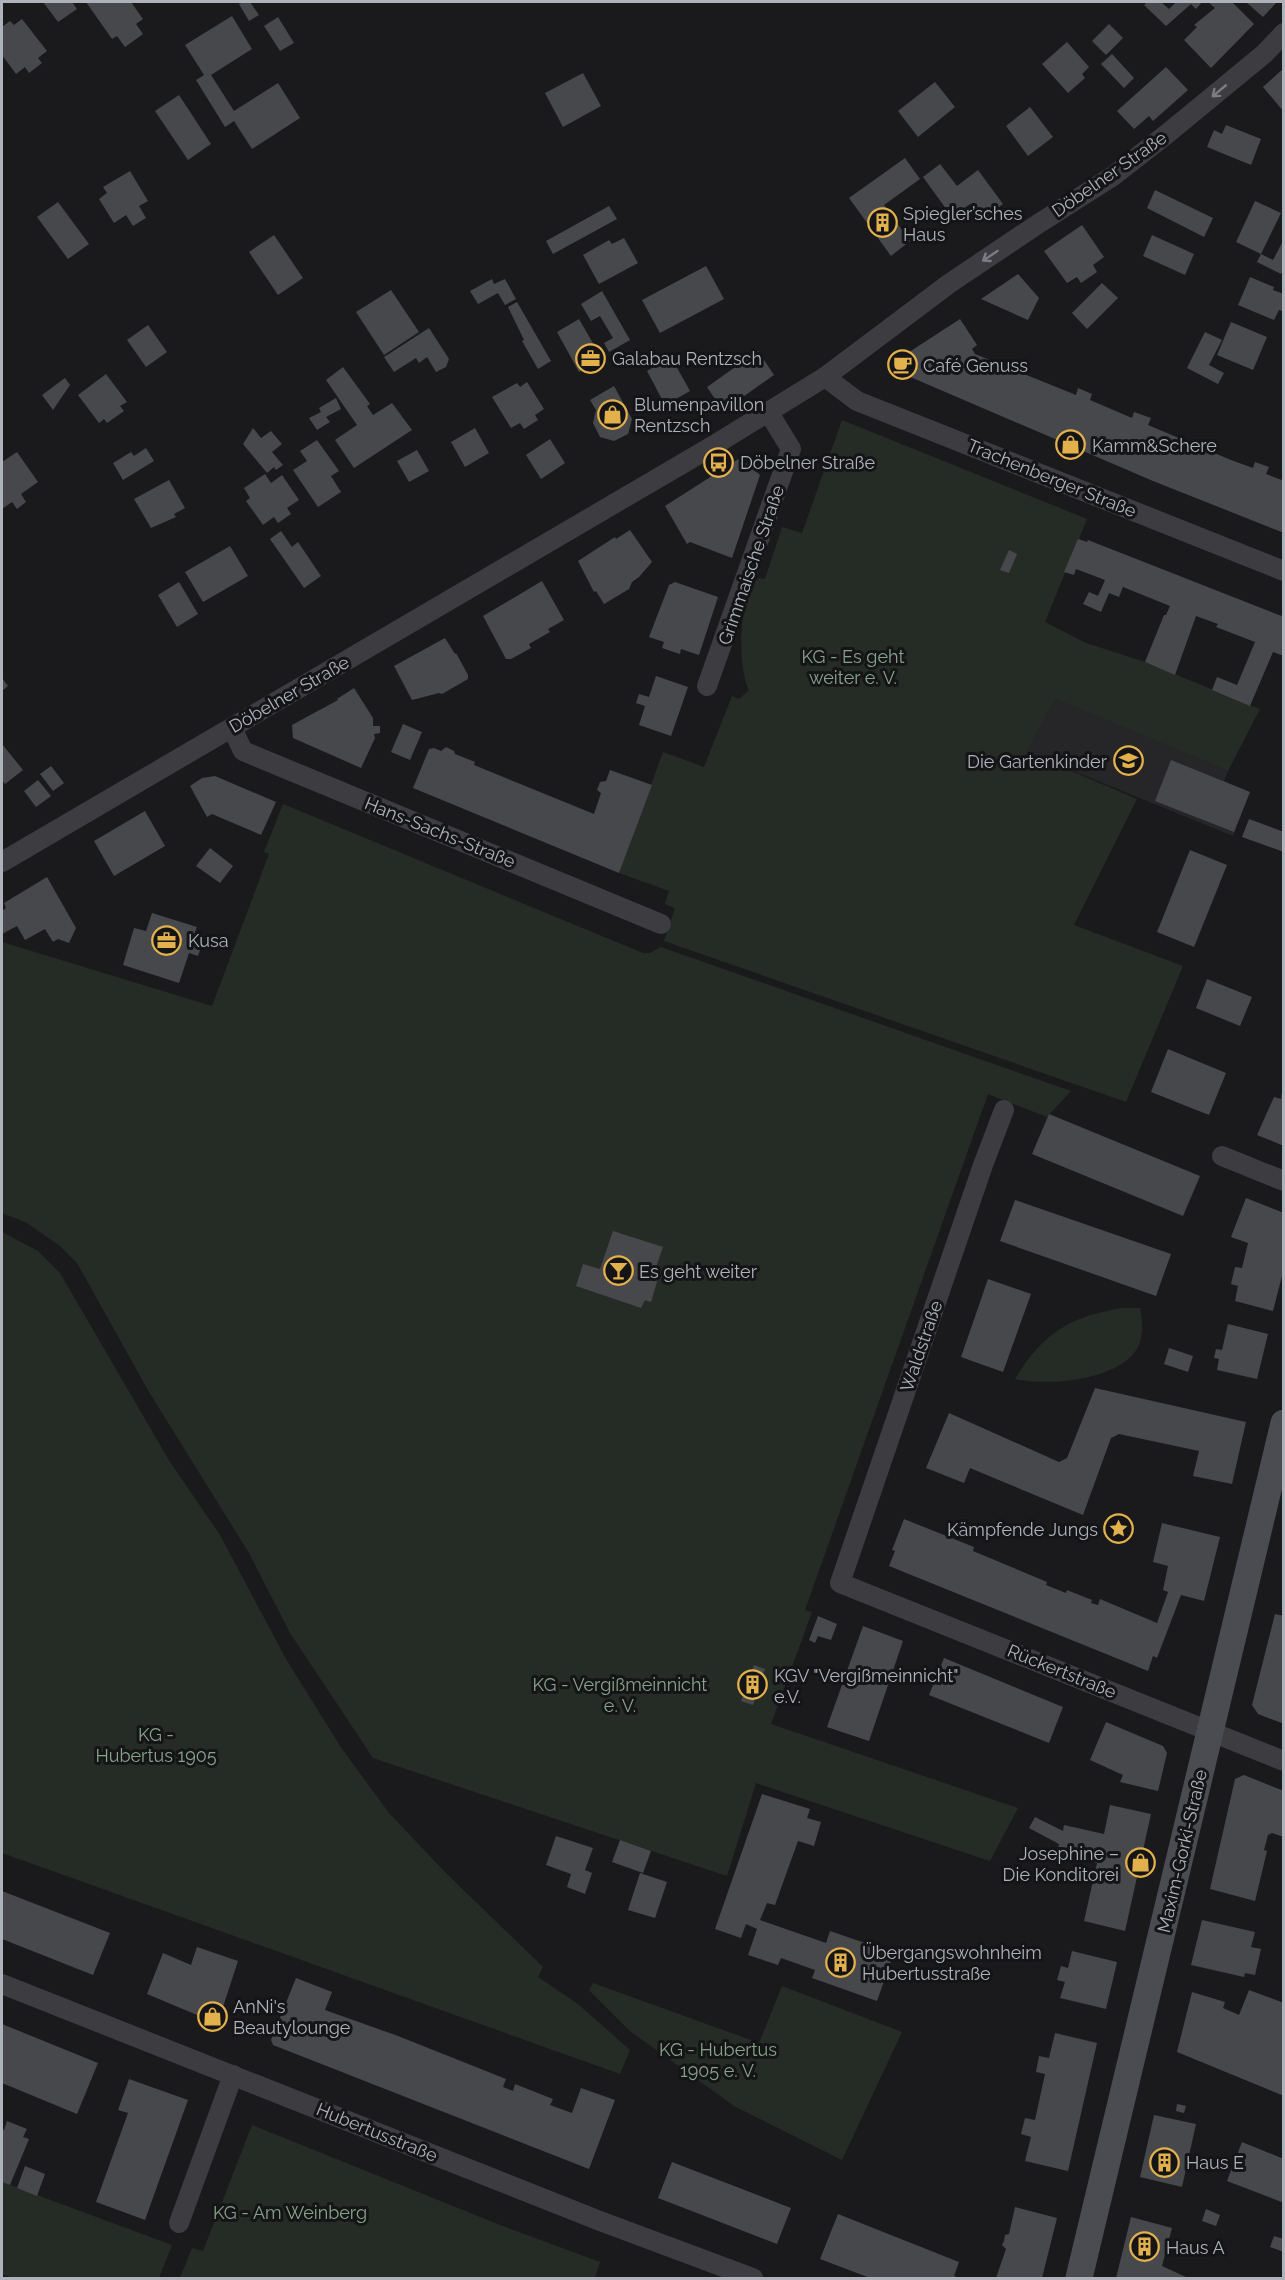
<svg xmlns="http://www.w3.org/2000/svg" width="1285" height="2280" font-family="Raleway,sans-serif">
<rect width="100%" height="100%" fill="#1a1a1c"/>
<polygon fill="#262629" points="1055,697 1228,771 1224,781 1250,792 1233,836 1027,752"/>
<g fill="#252c26">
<path d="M842 420 1087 519 1045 622 1086 643 1145 662 1260 709 1228 771 1055 698 1027 752 1137 799 1074 925 1183 966 1126 1102 664 941 675 908 665 904 669 891 619 873 663 752 704 767 732 696 739 699 749 690C737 668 738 595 759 578L765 579 782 527 802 533Z"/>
<polygon points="283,804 643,953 650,953 661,947 1071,1091 1047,1117 988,1094 805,1610 812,1612 771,1724 1018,1808 990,1861 756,1783 727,1876 373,1758 290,1633 249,1553 149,1392 77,1263 60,1246 27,1223 2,1213 2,942 212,1006 269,854 264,852"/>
<polygon points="2,1232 38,1251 60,1273 170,1462 220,1535 286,1659 342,1749 389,1813 447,1874 543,1967 538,1977 578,2004 630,2050 620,2074 2,1853"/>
<path d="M1123 1308H1140C1143 1322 1144 1342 1134 1353 1112 1381 1047 1386 1015 1379 1042 1334 1070 1316 1123 1308Z"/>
<polygon points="593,1983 759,2043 782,1986 902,2032 842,2160 734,2106 630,2031 589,1990"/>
<polygon points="252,2125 500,2225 600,2262 595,2278 180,2278 192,2248 203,2251"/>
<polygon points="2,2182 172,2245 159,2278 13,2278 2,2274"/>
</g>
<g fill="#47484c">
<polygon points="43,2 72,2 77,9 58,22"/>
<polygon points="86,2 131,2 143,19 136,24 143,34 125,47 117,36 112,39"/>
<polygon points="243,2 250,2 259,15 249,21 239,4"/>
<polygon points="1147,2 1161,2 1169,9 1176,2 1202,2 1196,9 1191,4 1166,26 1144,5"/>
<polygon points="1208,2 1232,2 1254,24 1211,68 1184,40 1197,27 1194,25 1215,8"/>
<polygon points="1246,2 1277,2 1263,17"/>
<polygon points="232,16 252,49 211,75 234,111 278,83 300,118 252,149 234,121 225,127 196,80 204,75 185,45"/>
<polygon points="278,17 294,43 280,51 264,26"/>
<polygon points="22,19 47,51 38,58 42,63 29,73 25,67 16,74 2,55 2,27 10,21 14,25"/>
<polygon points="1109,24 1123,38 1106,55 1092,41"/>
<polygon points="1067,42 1089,67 1082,74 1085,78 1068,93 1042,64"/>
<polygon points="1112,54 1134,78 1124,88 1101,64"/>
<polygon points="1166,67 1188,90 1153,121 1149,116 1134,129 1117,111"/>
<polygon points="1284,68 1284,112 1263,87"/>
<polygon points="583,73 601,106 563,127 545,93"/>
<polygon points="935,82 955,107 918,137 898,111"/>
<polygon points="179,95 211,144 188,160 155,111"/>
<polygon points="1030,107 1053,137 1028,156 1006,126"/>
<polygon points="1226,125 1261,139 1251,165 1207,147 1214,130 1222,134"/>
<polygon points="905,158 920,179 884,205 910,241 891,256 849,198"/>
<polygon points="940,164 957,186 978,170 1003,204 981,220 970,204 952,217 923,177"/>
<polygon points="130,171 148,201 139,206 146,218 133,226 126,215 114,223 99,199 107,193 103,187"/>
<polygon points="1155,190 1213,218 1204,237 1147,208"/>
<polygon points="1255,201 1281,213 1261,254 1236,242"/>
<polygon points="58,202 89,244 68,259 37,217"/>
<polygon points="609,206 617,219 553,254 546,241"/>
<polygon points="1082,225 1104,257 1093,265 1097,272 1081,283 1077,277 1067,283 1044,251"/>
<polygon points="274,235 303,278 278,295 249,252"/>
<polygon points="1152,235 1194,254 1185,275 1143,256"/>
<polygon points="624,238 638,263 599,284 583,255 609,240 612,244"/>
<polygon points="1284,239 1284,268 1281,274 1257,262 1261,254 1273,260"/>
<polygon points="706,266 724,299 660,333 642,300"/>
<polygon points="1018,274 1039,298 1028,320 981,299"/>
<polygon points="1250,277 1274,287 1273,290 1284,294 1284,312 1279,310 1274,320 1238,305"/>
<polygon points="492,279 494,284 505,279 516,299 505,305 498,293 478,304 470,291"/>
<polygon points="1102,283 1118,298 1087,329 1072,313"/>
<polygon points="391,290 419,332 384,355 356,312"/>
<polygon points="602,291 630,340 609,352 604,343 613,338 600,316 591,321 581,304"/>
<polygon points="517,302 551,361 538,369 522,341 524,340 508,307"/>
<polygon points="579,319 602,359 579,372 557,332"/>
<polygon points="960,319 977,345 972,349 975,354 1076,395 1078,388 1092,394 1090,400 1132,418 1134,412 1151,418 1148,425 1231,460 1253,468 1255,462 1269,467 1266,474 1284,481 1284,533 1153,481 901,373 900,358"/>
<polygon points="1231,322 1267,337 1253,370 1217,355"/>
<polygon points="148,325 167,352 146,367 127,340"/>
<polygon points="429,328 449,359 446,367 436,372 427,357 419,363 416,358 394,372 384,357"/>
<polygon points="1205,332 1222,340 1209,365 1224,373 1218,384 1187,368"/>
<polygon points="758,351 774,375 723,411 707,387"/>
<polygon points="671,357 690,391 665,405 647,371"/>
<polygon points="343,367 370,404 367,406 373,415 392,403 412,430 354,468 335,440 357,425 326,380"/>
<polygon points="106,374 127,402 120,406 124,411 107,423 104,419 99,423 78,395"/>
<polygon points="65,378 70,385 53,410 42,395"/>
<polygon points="527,382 544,409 535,415 538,420 524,429 520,423 511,428 492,397 517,383 520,387"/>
<polygon points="614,386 632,419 628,434 614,441 600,437 593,423 596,410 590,400"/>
<polygon points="336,398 341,409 326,417 330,422 317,430 309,418 321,412 319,408"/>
<polygon points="253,428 261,438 271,431 282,444 272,452 283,465 276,470 274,467 267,473 243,444"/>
<polygon points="475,428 489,453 465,467 451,442"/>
<polygon points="550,439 565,463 541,479 526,455"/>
<polygon points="317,440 339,471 331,476 341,492 318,507 293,470 307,461 300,451"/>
<polygon points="146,448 154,461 123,480 113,463 131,452 134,456"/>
<polygon points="417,450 429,471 409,482 397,461"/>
<polygon points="17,452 38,482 21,494 26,502 17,509 12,502 2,509 2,462"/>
<polygon points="740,458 760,475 732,558 690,542 687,544 665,506"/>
<polygon points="265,474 271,483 282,475 299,500 287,508 291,514 278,523 274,517 263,525 246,501 250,498 244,488"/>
<polygon points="169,480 185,508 174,514 176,517 151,528 134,499"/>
<polygon points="630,530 652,562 639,577 632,582 629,589 604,604 596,591 594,592 578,561 615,537 616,539"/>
<polygon points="281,531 292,547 298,542 321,576 304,588 270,539"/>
<polygon points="1078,539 1087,542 1088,540 1284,617 1284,656 1273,652 1250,706 1212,690 1217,677 1237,685 1255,642 1216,627 1218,624 1196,616 1175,675 1145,662 1164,615 1166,615 1170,606 1123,587 1119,597 1109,593 1101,612 1083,604 1089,592 1098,596 1105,580 1076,569 1074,575 1064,572"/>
<polygon points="230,546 248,576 203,602 185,572"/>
<polygon points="1009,550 1017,554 1009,573 1000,570"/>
<polygon points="542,581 564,620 548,629 550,632 529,644 531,648 511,659 506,659 483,616"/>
<polygon points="179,582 198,614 177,627 158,595"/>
<polygon points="675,582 718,597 699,655 681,649 680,654 662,648 664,642 649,637 669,585"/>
<polygon points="445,638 455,654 456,653 468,675 468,679 442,694 439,693 412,700 394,666"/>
<polygon points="656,676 688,687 671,736 639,725 645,706 636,703 639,694 649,697"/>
<polygon points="2,678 8,686 2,691"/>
<polygon points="354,688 373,718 373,726 380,726 380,733 374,734 375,738 361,768 293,738 292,725 338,700 337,699"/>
<polygon points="403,724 422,732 410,760 391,752"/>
<polygon points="2,744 23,770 5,784 2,780"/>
<polygon points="446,747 454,751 455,754 475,762 474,765 594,814 601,793 597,790 600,782 606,781 610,770 652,785 619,873 413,788 429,749 434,748 441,751"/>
<polygon points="1171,760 1250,792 1234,832 1155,801"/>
<polygon points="51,766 64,783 53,791 40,774"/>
<polygon points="215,776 276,802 261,835 212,814 207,817 190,786 202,778"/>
<polygon points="38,780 51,796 36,807 24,791"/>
<polygon points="145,811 165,846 114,876 94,841"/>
<polygon points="1249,819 1284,832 1284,852 1242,837"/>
<polygon points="210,848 233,866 220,883 196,866"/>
<polygon points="1190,850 1227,865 1194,947 1157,932"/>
<polygon points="47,877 76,928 69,943 58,939 53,942 45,929 25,940 17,926 2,934 2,911 6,908 4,903"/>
<polygon points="152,913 197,927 195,932 205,935 198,956 189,953 179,983 123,965 134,928 146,931"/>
<polygon points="1207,979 1252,997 1240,1026 1196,1008"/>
<polygon points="1168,1049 1226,1073 1209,1115 1151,1092"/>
<polygon points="1282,1092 1284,1092 1284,1146 1257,1135 1274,1097 1281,1099"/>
<polygon points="1049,1114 1200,1176 1183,1216 1032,1154"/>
<polygon points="1246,1198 1284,1213 1284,1268 1273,1311 1235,1301 1238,1286 1231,1284 1235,1267 1242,1268 1248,1243 1231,1237"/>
<polygon points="1015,1200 1171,1254 1156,1296 1000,1241"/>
<polygon points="613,1231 663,1247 654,1273 659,1275 651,1302 645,1300 641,1308 576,1286 583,1264 600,1269"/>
<polygon points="988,1279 1031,1294 1003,1372 961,1357"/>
<polygon points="1228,1324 1268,1334 1257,1379 1217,1370 1219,1359 1214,1358 1216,1349 1222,1350"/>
<polygon points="1169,1348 1193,1356 1188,1372 1164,1364"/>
<polygon points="1095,1388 1246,1422 1232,1484 1193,1476 1199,1451 1119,1434 1111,1438 1083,1515 970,1468 964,1483 926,1468 949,1413 1059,1462 1067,1458"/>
<polygon points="904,1519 974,1547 973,1551 1047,1582 1046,1585 1066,1593 1067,1590 1092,1600 1091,1603 1098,1605 1100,1599 1157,1623 1168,1592 1163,1590 1168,1566 1153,1562 1162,1523 1220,1537 1204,1601 1181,1595 1157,1658 1153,1656 1148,1671 889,1566 895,1551 892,1550"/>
<polygon points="1275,1614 1284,1616 1284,1724 1258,1714 1252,1705"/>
<polygon points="818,1616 837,1624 831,1640 818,1636 815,1643 809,1640"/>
<polygon points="863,1626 903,1641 869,1741 827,1727"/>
<polygon points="944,1658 1063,1707 1049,1743 929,1695"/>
<polygon points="754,1665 765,1669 753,1705 741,1701"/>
<polygon points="1106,1722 1163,1746 1167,1753 1158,1791 1120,1782 1123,1775 1090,1760"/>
<polygon points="1244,1775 1284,1791 1284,1837 1272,1833 1268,1835 1264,1850 1267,1851 1255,1901 1210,1889 1235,1779"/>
<polygon points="762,1794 810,1809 807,1818 821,1822 814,1846 798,1841 775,1905 767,1903 760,1920 826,1943 830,1931 894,1953 877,2001 812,1978 815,1970 781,1958 778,1965 748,1955 757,1929 746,1924 741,1938 715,1929"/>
<polygon points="1110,1805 1151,1814 1125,1931 1084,1921 1097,1863 1057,1853 1059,1844 1029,1828 1035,1817 1063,1831 1064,1825 1104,1834"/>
<polygon points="556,1836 593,1848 585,1870 592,1873 585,1894 567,1887 571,1874 546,1865"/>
<polygon points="620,1840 651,1851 643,1873 612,1862"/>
<polygon points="640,1873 667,1882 655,1918 628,1910"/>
<polygon points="2,1891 110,1933 93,1975 2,1939"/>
<polygon points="1202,1920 1255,1932 1251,1947 1261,1949 1255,1975 1245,1973 1244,1977 1191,1965"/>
<polygon points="197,1947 238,1961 220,2016 209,2020 147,1994 163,1953 191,1965"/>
<polygon points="1072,1951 1117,1962 1106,2009 1060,1998 1065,1982 1057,1980 1061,1966 1068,1968"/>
<polygon points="296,1978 332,1992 325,2010 398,2036 506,2079 503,2087 513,2091 515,2084 553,2099 550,2105 572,2113 581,2088 615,2100 589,2169 273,2045 271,2040"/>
<polygon points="1249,1990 1284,2003 1284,2096 1177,2052 1192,1992 1225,2002 1223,2008 1239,2015"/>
<polygon points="2,2024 98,2063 77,2114 2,2083"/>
<polygon points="1055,2033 1097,2043 1068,2171 1025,2161 1031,2137 1021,2134 1025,2118 1035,2120 1045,2074 1036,2072 1039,2056 1049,2058"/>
<polygon points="129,2079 188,2100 145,2220 96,2202 128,2113 118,2110"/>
<polygon points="1177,2104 1186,2106 1184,2113 1176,2111"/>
<polygon points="1154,2115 1196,2124 1182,2187 1140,2177"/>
<polygon points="7,2121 27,2129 23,2137 29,2139 10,2185 2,2182 2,2129 4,2130"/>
<polygon points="1242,2142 1284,2159 1284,2203 1227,2181"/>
<polygon points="672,2162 791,2208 777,2244 658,2198"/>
<polygon points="25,2166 45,2174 37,2196 17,2188"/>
<polygon points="1015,2207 1057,2218 1042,2278 996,2278 1006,2249 1002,2245 1004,2241 1005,2235 1009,2234"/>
<polygon points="1206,2209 1220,2215 1216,2226 1202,2221"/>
<polygon points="838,2214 959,2262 954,2276 960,2278 870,2278 820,2259"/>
<polygon points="1131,2217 1172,2228 1162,2266 1188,2278 1116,2278"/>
<polygon points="1274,2236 1284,2239 1284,2252 1270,2247"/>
</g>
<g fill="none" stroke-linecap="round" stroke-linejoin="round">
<g stroke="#3c3c41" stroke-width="20">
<polyline points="825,377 857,401 1284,571"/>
<polyline points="707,686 791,449 769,413"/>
<polyline points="232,728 243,751 661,924"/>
<polyline points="2,862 711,447 825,377 950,283 1038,224 1113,176 1168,133 1264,54 1284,33"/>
<polyline points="1004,1110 983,1165 840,1583 1284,1761"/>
<polyline points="1222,1156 1284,1181"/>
<polyline points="2,1984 600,2221 753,2278"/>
<polyline points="179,2223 233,2075"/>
</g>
<polyline stroke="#4a4c51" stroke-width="27" points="1079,2278 1284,1423"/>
</g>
<defs><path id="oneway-shaft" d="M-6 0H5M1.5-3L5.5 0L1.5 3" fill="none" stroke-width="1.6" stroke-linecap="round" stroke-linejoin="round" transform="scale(1.5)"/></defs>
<g stroke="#7b7d84">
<use href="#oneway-shaft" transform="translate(1219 91) rotate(140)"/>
<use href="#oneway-shaft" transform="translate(990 256) rotate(146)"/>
</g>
<defs>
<symbol id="building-ring" viewBox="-11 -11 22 22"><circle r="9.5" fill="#151517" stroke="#e3b14c" stroke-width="1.5"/><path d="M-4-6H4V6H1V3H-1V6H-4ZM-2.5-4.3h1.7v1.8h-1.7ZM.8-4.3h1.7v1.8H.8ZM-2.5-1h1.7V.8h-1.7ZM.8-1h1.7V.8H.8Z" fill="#e3b14c"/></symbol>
<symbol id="office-ring" viewBox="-11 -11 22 22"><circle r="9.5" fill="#151517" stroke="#e3b14c" stroke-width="1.5"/><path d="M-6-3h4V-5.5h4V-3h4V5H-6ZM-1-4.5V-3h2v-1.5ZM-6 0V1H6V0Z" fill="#e3b14c"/></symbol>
<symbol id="cafe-ring" viewBox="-11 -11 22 22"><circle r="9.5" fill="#151517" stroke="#e3b14c" stroke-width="1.5"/><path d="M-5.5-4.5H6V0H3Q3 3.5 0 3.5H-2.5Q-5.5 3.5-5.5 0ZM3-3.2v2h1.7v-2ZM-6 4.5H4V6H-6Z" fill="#e3b14c"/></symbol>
<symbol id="shop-ring" viewBox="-11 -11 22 22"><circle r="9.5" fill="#151517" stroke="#e3b14c" stroke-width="1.5"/><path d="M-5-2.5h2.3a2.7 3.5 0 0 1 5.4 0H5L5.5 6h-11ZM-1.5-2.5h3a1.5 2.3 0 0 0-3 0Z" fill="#e3b14c"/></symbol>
<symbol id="bus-ring" viewBox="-11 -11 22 22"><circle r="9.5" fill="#151517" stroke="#e3b14c" stroke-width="1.5"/><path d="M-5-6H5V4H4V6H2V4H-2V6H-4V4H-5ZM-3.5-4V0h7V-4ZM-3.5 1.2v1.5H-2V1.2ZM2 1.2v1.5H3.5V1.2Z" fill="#e3b14c"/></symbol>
<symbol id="school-ring" viewBox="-11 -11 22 22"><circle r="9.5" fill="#151517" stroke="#e3b14c" stroke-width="1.5"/><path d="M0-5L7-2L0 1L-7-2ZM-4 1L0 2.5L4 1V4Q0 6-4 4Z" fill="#e3b14c"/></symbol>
<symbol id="bar-ring" viewBox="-11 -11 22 22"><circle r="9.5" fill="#151517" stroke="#e3b14c" stroke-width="1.5"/><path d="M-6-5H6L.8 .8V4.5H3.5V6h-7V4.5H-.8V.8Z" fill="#e3b14c"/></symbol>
<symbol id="sight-ring" viewBox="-11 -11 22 22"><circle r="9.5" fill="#151517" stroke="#e3b14c" stroke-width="1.5"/><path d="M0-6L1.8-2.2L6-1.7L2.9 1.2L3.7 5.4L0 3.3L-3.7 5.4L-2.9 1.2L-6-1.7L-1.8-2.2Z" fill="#e3b14c"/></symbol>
</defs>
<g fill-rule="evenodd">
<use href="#building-ring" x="866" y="206" width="33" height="33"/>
<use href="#office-ring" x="574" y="342" width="33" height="33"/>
<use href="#cafe-ring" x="886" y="348" width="33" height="33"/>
<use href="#shop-ring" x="596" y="398" width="33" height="33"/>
<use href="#shop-ring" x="1054" y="428" width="33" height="33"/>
<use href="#bus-ring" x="702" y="446" width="33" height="33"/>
<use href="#school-ring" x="1112" y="744" width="33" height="33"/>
<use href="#office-ring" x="150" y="924" width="33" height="33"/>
<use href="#bar-ring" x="602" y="1254" width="33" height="33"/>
<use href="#sight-ring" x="1102" y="1512" width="33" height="33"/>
<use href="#building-ring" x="736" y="1668" width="33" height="33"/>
<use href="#shop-ring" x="1124" y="1846" width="33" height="33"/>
<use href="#building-ring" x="824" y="1946" width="33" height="33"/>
<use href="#shop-ring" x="196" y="2000" width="33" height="33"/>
<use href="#building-ring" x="1148" y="2146" width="33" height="33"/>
<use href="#building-ring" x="1128" y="2230" width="33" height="33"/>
</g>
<g text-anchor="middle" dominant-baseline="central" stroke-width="6" stroke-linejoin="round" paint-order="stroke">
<g font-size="18" fill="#aeb2bb" stroke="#151517">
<text transform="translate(1109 174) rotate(-35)">Döbelner Straße</text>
<text transform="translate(1052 478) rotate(22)">Trachenberger Straße</text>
<text transform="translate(751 565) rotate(-71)">Grimmaische Straße</text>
<text transform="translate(289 694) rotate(-30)">Döbelner Straße</text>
<text transform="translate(440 832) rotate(22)">Hans-Sachs-Straße</text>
<text transform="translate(921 1346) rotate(-71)">Waldstraße</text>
<text transform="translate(1062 1671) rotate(22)">Rückertstraße</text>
<text transform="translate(1182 1851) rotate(-77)">Maxim-Gorki-Straße</text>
<text transform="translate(377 2132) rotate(22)">Hubertusstraße</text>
</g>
<g font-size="18" fill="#aeb2bb" stroke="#151517" text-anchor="start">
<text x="903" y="213">Spiegler’sches<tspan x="903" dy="21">Haus</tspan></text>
<text x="612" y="358">Galabau Rentzsch</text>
<text x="923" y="365">Café Genuss</text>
<text x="634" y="404">Blumenpavillon<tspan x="634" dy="21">Rentzsch</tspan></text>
<text x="1092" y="445">Kamm&amp;Schere</text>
<text x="740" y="462">Döbelner Straße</text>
<text x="1107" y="761" text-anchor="end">Die Gartenkinder</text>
<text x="188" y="940">Kusa</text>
<text x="639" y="1271">Es geht weiter</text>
<text x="1098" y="1529" text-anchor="end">Kämpfende Jungs</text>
<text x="774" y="1675">KGV "Vergißmeinnicht"<tspan x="774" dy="21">e.V.</tspan></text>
<text x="1119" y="1853" text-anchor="end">Josephine –<tspan x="1119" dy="21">Die Konditorei</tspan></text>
<text x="862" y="1952">Übergangswohnheim<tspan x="862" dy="21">Hubertusstraße</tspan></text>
<text x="233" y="2006">AnNi's<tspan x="233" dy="21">Beautylounge</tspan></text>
<text x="1186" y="2162">Haus E</text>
<text x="1166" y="2247">Haus A</text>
</g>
<g font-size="18" fill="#87a489" stroke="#151517">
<text x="853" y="656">KG - Es geht<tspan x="853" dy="21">weiter e. V.</tspan></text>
<text x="620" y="1684">KG - Vergißmeinnicht<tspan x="620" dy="21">e. V.</tspan></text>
<text x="156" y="1734">KG -<tspan x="156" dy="21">Hubertus 1905</tspan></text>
<text x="718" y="2049">KG - Hubertus<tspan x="718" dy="21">1905 e. V.</tspan></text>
<text x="290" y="2212">KG - Am Weinberg</text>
</g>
</g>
<rect width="1285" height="2280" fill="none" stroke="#aeb2bb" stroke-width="6"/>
</svg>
